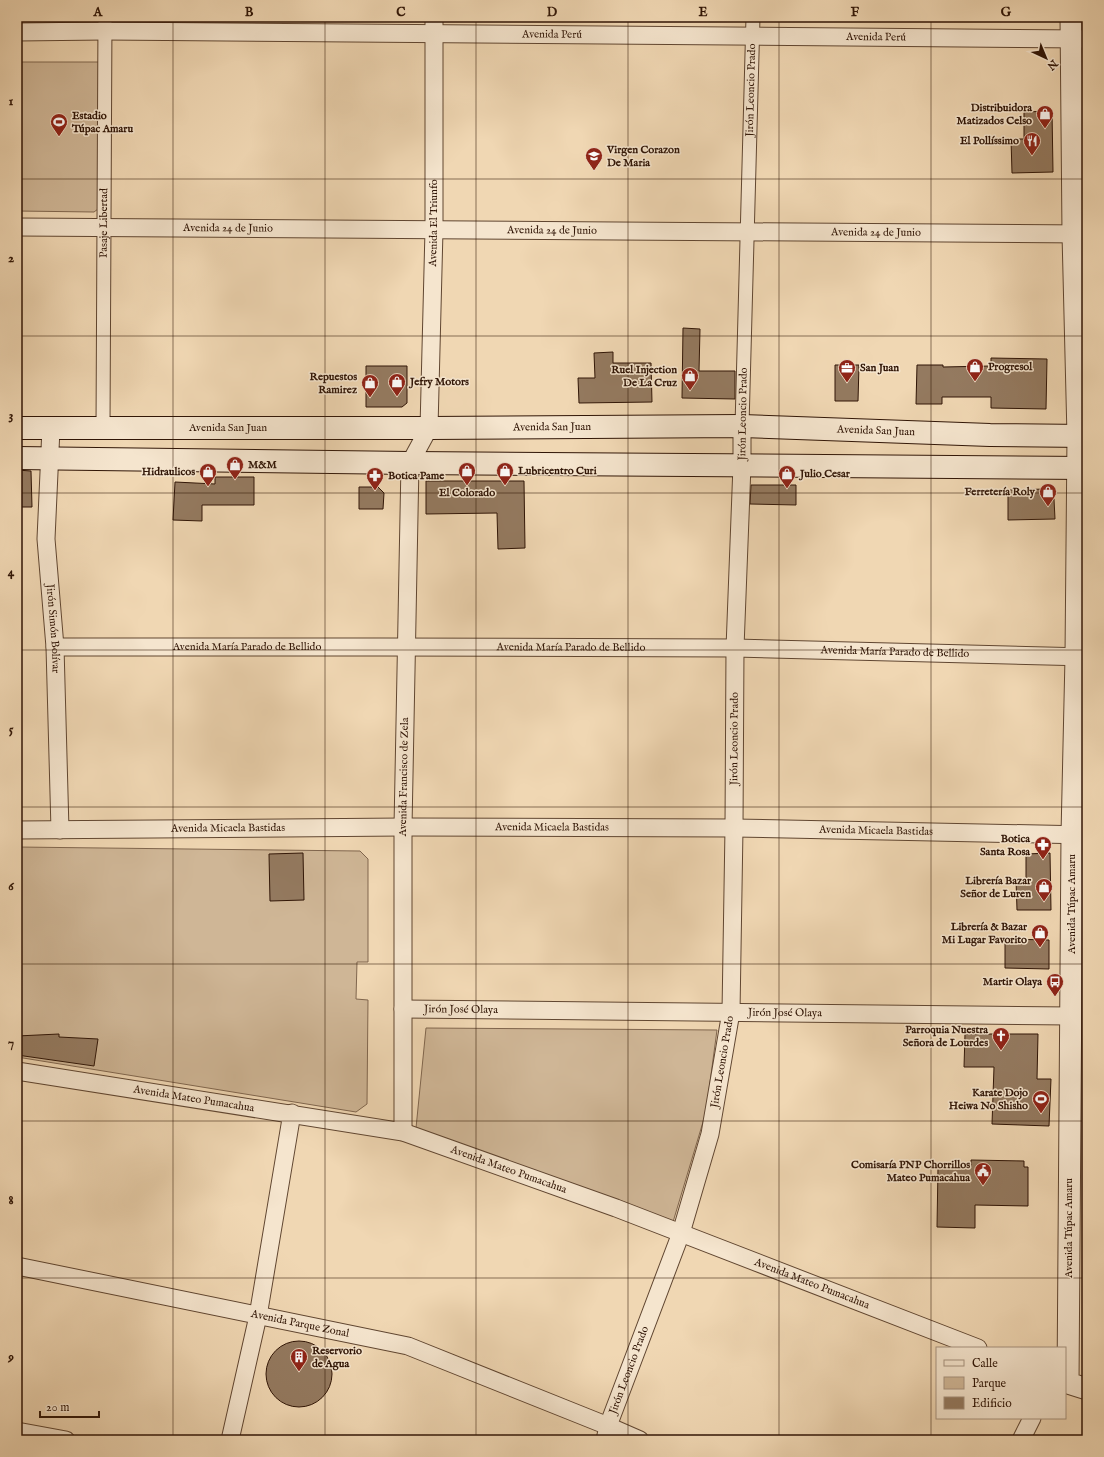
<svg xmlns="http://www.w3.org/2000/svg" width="1104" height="1457" font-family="'IM FELL English',serif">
<rect width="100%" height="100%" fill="#f0d7b3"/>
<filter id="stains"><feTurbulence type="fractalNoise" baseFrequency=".005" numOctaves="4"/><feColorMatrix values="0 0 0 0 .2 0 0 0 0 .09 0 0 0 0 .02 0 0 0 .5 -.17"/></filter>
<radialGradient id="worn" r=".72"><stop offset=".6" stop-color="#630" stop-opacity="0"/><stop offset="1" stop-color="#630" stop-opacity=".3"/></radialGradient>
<g fill="#cfb696" stroke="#80664e">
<polygon points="17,62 99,62 98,209 94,212 17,211"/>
<polygon points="17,847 360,851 368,859 368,962 357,962 356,999 368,1000 367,1104 356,1112 17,1057"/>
<polygon points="426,1028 717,1030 706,1112 673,1222 416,1128"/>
</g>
<g fill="#947a60" stroke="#301506">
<polygon points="1052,111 1053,172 1012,173 1011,139 1024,139 1024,112"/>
<polygon points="683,328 700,329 699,371 735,371 735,399 682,398"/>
<polygon points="613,352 613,363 651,363 652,402 579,403 578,378 595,378 594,353"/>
<polygon points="991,358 1047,359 1046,409 991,408 991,397 942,397 942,404 916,404 917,365 943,365 943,367 991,366"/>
<polygon points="835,365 859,365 858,401 835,401"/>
<polygon points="366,366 407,366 407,403 402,407 366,407"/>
<polygon points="17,470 31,471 32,507 17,507"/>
<polygon points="215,477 254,477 254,505 202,505 202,521 173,520 175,482 215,484"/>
<polygon points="426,481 524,481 525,548 498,549 497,513 426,514"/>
<polygon points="751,485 796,485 796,505 750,504"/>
<polygon points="359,487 378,487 384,493 383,509 359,509"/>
<polygon points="1046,489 1054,499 1055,519 1008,520 1008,490"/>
<polygon points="303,853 304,900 270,901 269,854"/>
<polygon points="1050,853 1051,910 1017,910 1016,879 1026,879 1026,854"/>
<polygon points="1005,939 1049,940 1049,969 1005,968"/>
<polygon points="59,1034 59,1037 98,1039 94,1066 17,1055 17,1036"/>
<polygon points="965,1034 1038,1034 1037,1079 1051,1079 1049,1126 992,1124 994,1067 964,1067"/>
<polygon points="971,1160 1024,1161 1024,1167 1028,1167 1028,1206 975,1205 975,1228 937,1227 938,1167 971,1167"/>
<circle cx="299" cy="1374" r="33"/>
</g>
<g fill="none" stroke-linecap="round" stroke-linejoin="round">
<defs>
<g id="pedestrian">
<path id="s1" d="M742 426 753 17"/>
<path id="s2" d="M103 428 105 17"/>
</g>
<g id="minor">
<path id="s3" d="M17 32 105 31 1087 39"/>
<path id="s4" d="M17 227 1087 234"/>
<path id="s5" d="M51 428 46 539 55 647 60 830"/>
<path id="s6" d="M55 647H379L735 648 1087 657"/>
<path id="s7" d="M17 830 403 827 734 828 1087 835"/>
<path id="s8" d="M403 1009 1071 1016"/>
<path id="s9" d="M17 1071 403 1132 616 1208 978 1348"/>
<path id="s10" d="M403 1132V827L410 463 429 428 434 230V17"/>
<path id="s11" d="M17 1266 408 1346 608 1426 640 1440"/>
<polyline points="17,1431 66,1440"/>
<polyline points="230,1440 258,1316 292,1113"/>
<path id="s12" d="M605 1440 608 1426 681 1233 710 1134 731 1012 734 828 735 648 742 465V426"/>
<polyline points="1021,1440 1032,1418"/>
</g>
<polyline id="tertiary" points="1071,17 1073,234 1078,436 1076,657 1072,835 1068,1383 1087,1389"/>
<g id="secondary">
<path id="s13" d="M17 428H429L742 426 990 435 1087 436"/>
<polyline points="17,458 410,463 1087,468"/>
</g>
</defs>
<use href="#pedestrian" stroke="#604631" stroke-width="15"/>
<use href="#minor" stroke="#604631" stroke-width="19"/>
<use href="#tertiary" stroke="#604631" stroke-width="23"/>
<use href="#secondary" stroke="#301506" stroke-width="24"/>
<use href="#pedestrian" stroke="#f5e5ce" stroke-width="13"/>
<use href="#minor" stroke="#f5e5ce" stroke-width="17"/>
<use href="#tertiary" stroke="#f5e5ce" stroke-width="21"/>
<use href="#secondary" stroke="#f5e5ce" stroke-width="22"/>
</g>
<path fill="none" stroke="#301506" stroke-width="1" stroke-opacity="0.55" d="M173 17V1440M325 17V1440M476 17V1440M628 17V1440M779 17V1440M931 17V1440M17 179H1087M17 336H1087M17 493H1087M17 650H1087M17 807H1087M17 964H1087M17 1121H1087M17 1278H1087"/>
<defs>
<symbol id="shop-pin" viewBox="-11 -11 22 30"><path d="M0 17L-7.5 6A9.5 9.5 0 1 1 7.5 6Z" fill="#8f2418" stroke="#f5e5ce"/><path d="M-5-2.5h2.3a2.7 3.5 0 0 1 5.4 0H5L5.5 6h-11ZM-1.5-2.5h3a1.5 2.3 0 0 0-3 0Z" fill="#fff"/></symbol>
<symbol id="stadium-pin" viewBox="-11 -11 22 30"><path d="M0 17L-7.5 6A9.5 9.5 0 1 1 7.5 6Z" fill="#8f2418" stroke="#f5e5ce"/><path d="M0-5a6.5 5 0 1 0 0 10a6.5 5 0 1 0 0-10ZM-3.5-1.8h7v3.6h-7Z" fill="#fff"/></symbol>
<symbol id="restaurant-pin" viewBox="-11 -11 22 30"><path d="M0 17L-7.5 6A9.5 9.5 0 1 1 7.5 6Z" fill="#8f2418" stroke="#f5e5ce"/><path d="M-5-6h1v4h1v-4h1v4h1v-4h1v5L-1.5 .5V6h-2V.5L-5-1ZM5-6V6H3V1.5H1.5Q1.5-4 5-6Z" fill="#fff"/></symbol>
<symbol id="school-pin" viewBox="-11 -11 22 30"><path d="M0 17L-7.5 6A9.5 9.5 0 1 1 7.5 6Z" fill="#8f2418" stroke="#f5e5ce"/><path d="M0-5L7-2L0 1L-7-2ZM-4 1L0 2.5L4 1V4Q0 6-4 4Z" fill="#fff"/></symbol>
<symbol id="office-pin" viewBox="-11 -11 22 30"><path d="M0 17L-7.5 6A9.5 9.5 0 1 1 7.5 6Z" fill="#8f2418" stroke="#f5e5ce"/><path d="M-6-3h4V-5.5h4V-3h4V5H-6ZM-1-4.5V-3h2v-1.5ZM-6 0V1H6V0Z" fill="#fff"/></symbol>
<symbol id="pharmacy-pin" viewBox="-11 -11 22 30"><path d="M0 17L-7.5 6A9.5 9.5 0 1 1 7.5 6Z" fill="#8f2418" stroke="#f5e5ce"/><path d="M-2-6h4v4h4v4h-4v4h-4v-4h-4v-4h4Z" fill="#fff"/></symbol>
<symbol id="bus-pin" viewBox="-11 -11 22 30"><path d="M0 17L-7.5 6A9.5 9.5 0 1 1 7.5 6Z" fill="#8f2418" stroke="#f5e5ce"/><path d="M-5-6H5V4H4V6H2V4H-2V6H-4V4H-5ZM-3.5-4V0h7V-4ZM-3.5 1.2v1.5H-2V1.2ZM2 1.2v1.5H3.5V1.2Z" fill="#fff"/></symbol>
<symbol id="church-pin" viewBox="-11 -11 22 30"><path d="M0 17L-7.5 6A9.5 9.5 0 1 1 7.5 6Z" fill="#8f2418" stroke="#f5e5ce"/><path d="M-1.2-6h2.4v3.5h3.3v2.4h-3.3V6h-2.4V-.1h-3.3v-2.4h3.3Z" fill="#fff"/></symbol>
<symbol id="civic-pin" viewBox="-11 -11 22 30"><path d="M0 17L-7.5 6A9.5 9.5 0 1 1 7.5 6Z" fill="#8f2418" stroke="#f5e5ce"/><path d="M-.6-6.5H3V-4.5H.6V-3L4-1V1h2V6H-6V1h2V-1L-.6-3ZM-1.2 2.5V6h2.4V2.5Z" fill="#fff"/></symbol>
<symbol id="building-pin" viewBox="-11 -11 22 30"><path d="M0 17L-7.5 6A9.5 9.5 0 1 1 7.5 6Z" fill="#8f2418" stroke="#f5e5ce"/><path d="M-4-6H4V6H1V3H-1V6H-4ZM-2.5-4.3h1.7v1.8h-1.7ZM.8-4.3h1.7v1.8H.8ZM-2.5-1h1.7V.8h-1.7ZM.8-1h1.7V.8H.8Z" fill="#fff"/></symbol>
</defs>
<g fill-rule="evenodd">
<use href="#shop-pin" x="1035" y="104" width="20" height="27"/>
<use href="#stadium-pin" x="49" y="112" width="20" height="27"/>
<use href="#restaurant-pin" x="1022" y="131" width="20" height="27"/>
<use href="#school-pin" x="584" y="146" width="20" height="27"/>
<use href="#shop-pin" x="965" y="357" width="20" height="27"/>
<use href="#office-pin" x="837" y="358" width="20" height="27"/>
<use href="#shop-pin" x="680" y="366" width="20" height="27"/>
<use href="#shop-pin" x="387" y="372" width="20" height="27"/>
<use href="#shop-pin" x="360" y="373" width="20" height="27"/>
<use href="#shop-pin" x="225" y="455" width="20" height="27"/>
<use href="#shop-pin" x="457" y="461" width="20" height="27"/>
<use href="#shop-pin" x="495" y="461" width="20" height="27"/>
<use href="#shop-pin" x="198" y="462" width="20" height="27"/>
<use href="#shop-pin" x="777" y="464" width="20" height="27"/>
<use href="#pharmacy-pin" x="365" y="466" width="20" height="27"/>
<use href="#shop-pin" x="1038" y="482" width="20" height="27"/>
<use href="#pharmacy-pin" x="1033" y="835" width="20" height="27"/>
<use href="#shop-pin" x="1034" y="877" width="20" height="27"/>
<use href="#shop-pin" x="1030" y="923" width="20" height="27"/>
<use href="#bus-pin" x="1045" y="972" width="20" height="27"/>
<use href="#church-pin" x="991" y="1026" width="20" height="27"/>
<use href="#stadium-pin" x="1031" y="1089" width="20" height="27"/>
<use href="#civic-pin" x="973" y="1161" width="20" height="27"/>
<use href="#building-pin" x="289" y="1347" width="20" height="27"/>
</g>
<g text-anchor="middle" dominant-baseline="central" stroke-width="3" stroke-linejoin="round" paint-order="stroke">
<g font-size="11" fill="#301506" stroke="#f5e5ce">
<text stroke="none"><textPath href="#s3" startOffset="535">Avenida Perú</textPath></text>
<text stroke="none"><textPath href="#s3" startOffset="859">Avenida Perú</textPath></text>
<text stroke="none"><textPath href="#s1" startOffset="336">Jirón Leoncio Prado</textPath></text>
<text stroke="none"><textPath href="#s2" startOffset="205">Pasaje Libertad</textPath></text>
<text stroke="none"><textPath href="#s10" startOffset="914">Avenida El Triunfo</textPath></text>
<text stroke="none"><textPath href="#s4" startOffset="211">Avenida 24 de Junio</textPath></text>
<text stroke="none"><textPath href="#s4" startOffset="535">Avenida 24 de Junio</textPath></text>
<text stroke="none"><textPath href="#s4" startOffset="859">Avenida 24 de Junio</textPath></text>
<text transform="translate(743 414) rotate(-89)">Jirón Leoncio Prado</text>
<text stroke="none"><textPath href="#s13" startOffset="535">Avenida San Juan</textPath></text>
<text stroke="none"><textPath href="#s13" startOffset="211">Avenida San Juan</textPath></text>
<text stroke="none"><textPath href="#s13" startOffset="859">Avenida San Juan</textPath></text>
<text stroke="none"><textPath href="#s5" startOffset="201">Jirón Simón Bolívar</textPath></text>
<text stroke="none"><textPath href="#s6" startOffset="192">Avenida María Parado de Bellido</textPath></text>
<text stroke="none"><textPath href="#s6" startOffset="516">Avenida María Parado de Bellido</textPath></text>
<text stroke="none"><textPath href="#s6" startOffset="840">Avenida María Parado de Bellido</textPath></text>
<text stroke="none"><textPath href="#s12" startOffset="721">Jirón Leoncio Prado</textPath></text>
<text stroke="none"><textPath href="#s10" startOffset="355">Avenida Francisco de Zela</textPath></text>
<text stroke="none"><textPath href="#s7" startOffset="535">Avenida Micaela Bastidas</textPath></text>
<text stroke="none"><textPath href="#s7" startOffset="211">Avenida Micaela Bastidas</textPath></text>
<text stroke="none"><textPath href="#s7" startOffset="859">Avenida Micaela Bastidas</textPath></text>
<text transform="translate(1072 904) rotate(-90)">Avenida Túpac Amaru</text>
<text stroke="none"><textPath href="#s8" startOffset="58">Jirón José Olaya</textPath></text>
<text stroke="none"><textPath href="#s8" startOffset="382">Jirón José Olaya</textPath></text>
<text stroke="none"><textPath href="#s12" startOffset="397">Jirón Leoncio Prado</textPath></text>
<text stroke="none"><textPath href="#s9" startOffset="179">Avenida Mateo Pumacahua</textPath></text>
<text stroke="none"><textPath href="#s9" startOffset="503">Avenida Mateo Pumacahua</textPath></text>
<text transform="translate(1069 1228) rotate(-90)">Avenida Túpac Amaru</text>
<text stroke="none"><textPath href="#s9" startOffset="827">Avenida Mateo Pumacahua</textPath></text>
<text stroke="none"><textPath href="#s11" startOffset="289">Avenida Parque Zonal</textPath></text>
<text stroke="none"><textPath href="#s12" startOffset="74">Jirón Leoncio Prado</textPath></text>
</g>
<g font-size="11" font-weight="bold" fill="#301506" stroke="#f5e5ce" text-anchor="end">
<text x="1032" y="108">Distribuidora<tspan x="1032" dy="13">Matizados Celso</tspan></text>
<text x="72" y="116" text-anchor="start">Estadio<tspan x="72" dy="13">Túpac Amaru</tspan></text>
<text x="1019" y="141">El Pollíssimo</text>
<text x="607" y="150" text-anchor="start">Virgen Corazon<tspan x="607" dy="13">De Maria</tspan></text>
<text x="988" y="367" text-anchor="start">Progresol</text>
<text x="860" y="368" text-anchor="start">San Juan</text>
<text x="677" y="370">Ruel Injection<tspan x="677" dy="13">De La Cruz</tspan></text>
<text x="357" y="377">Repuestos<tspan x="357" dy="13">Ramirez</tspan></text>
<text x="410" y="382" text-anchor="start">Jefry Motors</text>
<text x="248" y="465" text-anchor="start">M&amp;M</text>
<text x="518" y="471" text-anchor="start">Lubricentro Curi</text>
<text x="195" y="472">Hidraulicos</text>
<text x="800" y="474" text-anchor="start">Julio Cesar</text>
<text x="388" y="476" text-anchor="start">Botica Pame</text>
<text x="1035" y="492">Ferretería Roly</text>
<text x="467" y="493" text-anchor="middle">El Colorado</text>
<text x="1030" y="839">Botica<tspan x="1030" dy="13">Santa Rosa</tspan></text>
<text x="1031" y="881">Librería Bazar<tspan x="1031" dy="13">Señor de Luren</tspan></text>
<text x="1027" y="927">Librería &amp; Bazar<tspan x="1027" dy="13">Mi Lugar Favorito</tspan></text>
<text x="1042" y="982">Martir Olaya</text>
<text x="988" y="1030">Parroquia Nuestra<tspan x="988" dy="13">Señora de Lourdes</tspan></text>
<text x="1028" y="1093">Karate Dojo<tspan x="1028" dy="13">Heiwa No Shisho</tspan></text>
<text x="970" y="1165">Comisaría PNP Chorrillos<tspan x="970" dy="13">Mateo Pumacahua</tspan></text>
<text x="312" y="1351" text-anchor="start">Reservorio<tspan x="312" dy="13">de Agua</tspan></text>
</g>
</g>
<rect width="1104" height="1457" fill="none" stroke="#f0d7b3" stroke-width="44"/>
<rect x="936" y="1347" width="130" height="72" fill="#f5e5ce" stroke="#a6927e"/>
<rect x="944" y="1360" width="20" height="6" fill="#f5e5ce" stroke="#a6927e"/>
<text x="972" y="1367" font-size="12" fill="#301506">Calle</text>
<rect x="944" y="1377" width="20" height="12" fill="#cfb696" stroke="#a6927e"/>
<text x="972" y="1387" font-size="12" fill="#301506">Parque</text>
<rect x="944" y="1397" width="20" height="12" fill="#947a60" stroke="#a6927e"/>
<text x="972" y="1407" font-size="12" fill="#301506">Edificio</text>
<g transform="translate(1046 58) rotate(136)" stroke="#f5e5ce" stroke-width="3" paint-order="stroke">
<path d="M0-3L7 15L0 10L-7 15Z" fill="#301506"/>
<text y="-6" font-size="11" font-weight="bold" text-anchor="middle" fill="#301506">N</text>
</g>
<path d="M40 1411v6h59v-6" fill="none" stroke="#301506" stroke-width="2"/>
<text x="46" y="1411" font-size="12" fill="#301506" stroke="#f5e5ce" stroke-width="3" paint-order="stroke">20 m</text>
<rect x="22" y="22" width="1060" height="1413" fill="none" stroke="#301506" stroke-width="1.5"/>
<g font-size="13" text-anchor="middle" font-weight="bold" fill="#301506">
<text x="98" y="16">A</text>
<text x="249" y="16">B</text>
<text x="401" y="16">C</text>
<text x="552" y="16">D</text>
<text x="703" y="16">E</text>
<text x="855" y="16">F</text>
<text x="1006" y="16">G</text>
<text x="11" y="105">1</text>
<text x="11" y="262">2</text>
<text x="11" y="419">3</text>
<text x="11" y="576">4</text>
<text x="11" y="733">5</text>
<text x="11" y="890">6</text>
<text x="11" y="1047">7</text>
<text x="11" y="1204">8</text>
<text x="11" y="1361">9</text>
</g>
<rect width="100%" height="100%" filter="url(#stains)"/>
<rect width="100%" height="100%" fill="url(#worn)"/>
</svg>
